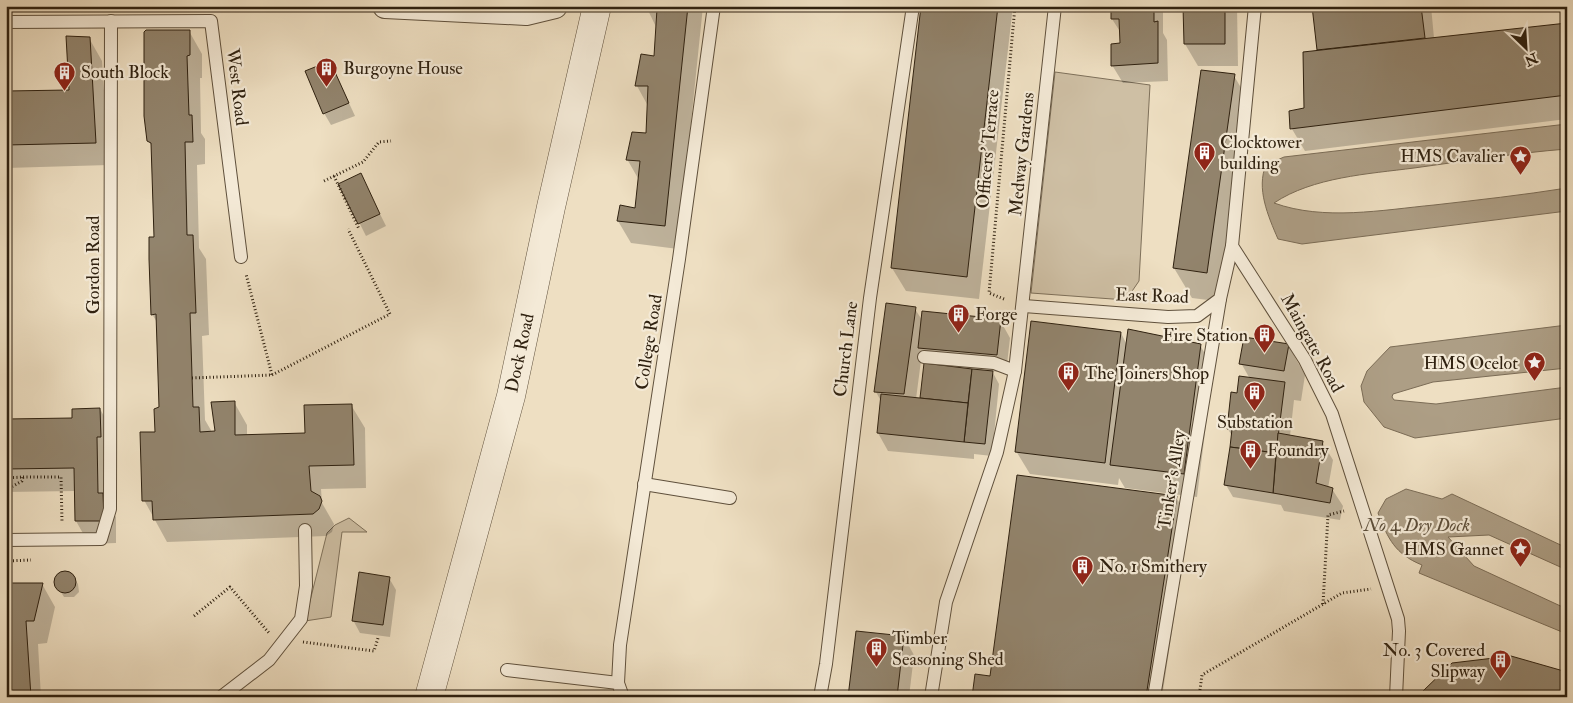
<svg xmlns="http://www.w3.org/2000/svg" width="1573" height="703" font-family="'IM FELL Double Pica',serif">
<rect width="100%" height="100%" fill="#eedfc2"/>
<filter id="stains"><feTurbulence type="fractalNoise" baseFrequency=".004" numOctaves="4"/><feColorMatrix values="0 0 0 0 .2 0 0 0 0 .09 0 0 0 0 .02 0 0 0 .5 -.17"/></filter>
<radialGradient id="worn" r=".72"><stop offset=".6" stop-color="#630" stop-opacity="0"/><stop offset="1" stop-color="#630" stop-opacity=".3"/></radialGradient>
<g fill="#cebfa4" stroke="#7e705a">
<polygon points="1055,72 1150,85 1139,281 1126,300 1031,293"/>
<polygon points="349,518 367,532 342,532 331,617 305,621 327,533 335,525"/>
</g>
<g fill="#ad9e85" stroke="#7b6c56">
<path d="M1567 124V149C1516 153 1465 161 1414 168 1368 174 1313 177 1274 203 1324 221 1382 210 1434 205 1478 200 1523 195 1567 188V211L1302 244 1278 239C1268 216 1256 188 1266 165L1284 157Z"/>
<polygon points="1567,325 1567,368 1433,382 1393,394 1392,397 1394,400 1436,404 1567,387 1567,418 1415,438 1384,427 1364,402 1361,386 1367,371 1390,347"/>
<path d="M1406 489 1442 499 1452 494 1567 548V570L1489 535 1448 537 1474 566 1567 609V634L1419 573 1422 565C1395 554 1388 539 1378 513L1386 499Z"/>
</g>
<g fill="#0003" fill-rule="evenodd">
<polygon points="646,6 703,6 678,249 631,243 618,221 636,210 639,180 627,159 647,134 648,106 637,86 656,58 657,29"/>
<polygon points="923,6 1013,6 979,299 906,291 892,268"/>
<polygon points="1112,6 1163,6 1163,33 1167,40 1168,81 1123,83 1112,65 1121,44 1121,33 1112,19"/>
<polygon points="1184,6 1237,6 1238,66 1198,66 1185,44"/>
<polygon points="1313,6 1431,6 1434,38 1567,24 1567,119 1305,151 1292,129 1306,109 1319,52"/>
<polygon points="189,31 202,54 202,78 200,78 201,133 205,139 205,164 197,165 199,248 206,259 209,335 202,336 205,420 212,432 217,432 234,402 247,425 247,436 306,434 351,405 365,428 366,488 321,489 322,503 334,524 332,532 326,536 167,542 144,500 160,408 158,324 152,314 155,238 152,147 149,141"/>
<polygon points="89,38 102,61 109,165 6,168 6,92 71,91"/>
<polygon points="330,62 355,116 331,125 324,113"/>
<polygon points="1234,76 1252,106 1224,302 1192,298 1174,268"/>
<polygon points="360,174 386,226 366,236 340,184"/>
<path d="M915 309 922 320H1000L1010 338 1006 373 992 371 999 384 992 456 974 454V459L888 451 878 433 881 401 876 392ZM922 353 925 365 922 399H916Z"/>
<polygon points="1121,333 1127,345 1200,345 1213,368 1197,497 1125,488 1119,478 1118,485 1030,474 1016,451"/>
<polygon points="1288,345 1305,375 1301,401 1294,400 1290,436 1322,442 1333,460 1328,488 1332,489 1343,506 1340,520 1284,511 1281,505 1233,497 1226,485 1232,436 1228,429 1238,394 1250,379 1241,363"/>
<polygon points="100,409 113,432 110,508 116,517 116,543 89,544 76,521 75,491 6,492 6,420 74,419"/>
<polygon points="1176,497 1189,520 1162,697 973,697"/>
<polygon points="69,572 78,584 79,592 74,597 64,597 56,584 56,579 62,573"/>
<polygon points="389,578 396,590 390,637 360,633 353,620"/>
<polygon points="42,584 55,607 47,643 38,644 41,697 6,697 6,585"/>
<polygon points="904,637 914,655 909,697 849,697"/>
</g>
<g fill="#92846d" stroke="#2f2110">
<polygon points="644,6 688,6 665,226 617,221 620,205 635,208 640,161 626,160 632,132 646,133 648,86 635,86 641,54 654,56 657,9 644,8"/>
<polygon points="921,6 998,6 967,277 891,268"/>
<polygon points="1111,6 1154,6 1154,22 1158,21 1158,63 1111,66 1111,44 1120,43 1119,19 1111,19"/>
<polygon points="1183,6 1225,6 1225,44 1184,44"/>
<polygon points="1312,6 1421,6 1425,38 1317,50"/>
<polygon points="1567,23 1567,95 1290,129 1289,111 1304,108 1303,52"/>
<polygon points="146,30 190,30 190,55 187,56 189,115 192,115 193,142 185,142 187,235 193,235 196,313 190,313 193,407 199,407 200,432 215,431 211,402 235,401 235,435 305,433 304,405 352,404 354,465 309,466 311,491 320,496 322,501 319,509 313,514 153,520 152,501 142,501 140,432 155,432 154,409 159,407 156,314 151,315 149,259 149,237 154,237 151,143 147,141 144,116 144,32"/>
<polygon points="66,36 90,37 96,143 6,145 6,91 69,90"/>
<polygon points="330,61 349,103 323,114 305,71"/>
<polygon points="1201,70 1235,74 1207,273 1173,268"/>
<polygon points="361,173 380,214 358,224 338,184"/>
<polygon points="886,303 916,307 904,394 874,392"/>
<polygon points="922,311 1001,319 997,355 918,348"/>
<polygon points="1031,321 1121,332 1105,463 1015,452"/>
<polygon points="1128,329 1201,344 1184,474 1110,465"/>
<polygon points="1244,337 1289,344 1284,371 1239,364"/>
<polygon points="924,363 972,369 968,403 920,398"/>
<polygon points="972,369 993,371 985,444 964,442"/>
<polygon points="1239,376 1285,382 1276,453 1230,447 1232,429 1227,429 1231,392 1237,393"/>
<polygon points="881,394 968,403 964,442 877,433"/>
<polygon points="100,408 101,437 97,437 98,493 103,493 104,521 75,521 74,468 6,469 6,419 72,418 72,409"/>
<polygon points="1278,433 1323,441 1316,483 1333,488 1330,503 1273,493"/>
<polygon points="1230,447 1276,453 1273,493 1224,485"/>
<polygon points="1017,475 1177,496 1146,697 972,697 975,674 990,676"/>
<circle cx="65" cy="582" r="11"/>
<polygon points="359,572 390,577 383,625 352,621"/>
<polygon points="6,583 43,583 34,621 26,621 31,697 6,697"/>
<polygon points="856,631 904,636 897,697 848,697"/>
<polygon points="1511,656 1567,672 1567,697 1422,697 1423,691 1452,663"/>
</g>
<g fill="none" stroke-linecap="round" stroke-linejoin="round">
<defs>
<g id="service">
<polyline points="1255,6 1232,246 1305,360 1332,414 1398,619 1399,631 1396,697"/>
<polyline points="6,22 211,21 241,257"/>
<polyline points="1024,306 1168,317 1197,316 1220,299 1232,246"/>
<polyline points="924,357 994,363 1015,371"/>
<polyline points="644,484 730,498"/>
<polyline points="6,540 101,539 110,509 111,21"/>
<polyline points="507,670 618,683 623,697"/>
<polyline points="618,683 620,645 679,259 714,6"/>
<polyline points="221,697 269,660 301,619 306,586 305,530"/>
<polyline points="820,697 826,664 870,298 913,6"/>
<polyline points="931,697 946,602 997,452 1015,371 1055,6"/>
<polyline points="1154,697 1220,299"/>
</g>
<polyline id="minor" points="385,6 526,13 555,6"/>
<polyline id="tertiary" points="429,697 511,396 551,207 597,6"/>
</defs>
<use href="#service" stroke="#5f503c" stroke-width="14"/>
<use href="#minor" stroke="#5f503c" stroke-width="26"/>
<use href="#tertiary" stroke="#5f503c" stroke-width="29"/>
<g stroke="#2f2110" stroke-width="3" stroke-dasharray="1 2.5" stroke-linecap="butt">
<polyline points="334,176 359,229"/>
<polyline points="324,181 363,162 379,142 391,141"/>
<polyline points="1004,299 989,293 1015,6"/>
<polyline points="272,375 390,314 348,229"/>
<polyline points="192,378 272,375 246,274"/>
<polyline points="23,477 61,477 62,522"/>
<polyline points="6,478 23,477 22,481 6,490"/>
<polyline points="6,561 31,560"/>
<polyline points="6,575 11,574"/>
<polyline points="1323,604 1328,515 1344,511"/>
<polyline points="194,616 230,587 269,633"/>
<polyline points="303,642 374,651 378,638"/>
<polyline points="1199,697 1202,675 1342,593 1371,589"/>
</g>
<use href="#service" stroke="#f4ead7" stroke-width="12"/>
<use href="#minor" stroke="#f4ead7" stroke-width="24"/>
<use href="#tertiary" stroke="#f4ead7" stroke-width="28"/>
</g>
<defs>
<symbol id="building-pin" viewBox="-11 -11 22 30"><path d="M0 17L-7.5 6A9.5 9.5 0 1 1 7.5 6Z" fill="#8f2418" stroke="#f4ead7"/><path d="M-4-6H4V6H1V3H-1V6H-4ZM-2.5-4.3h1.7v1.8h-1.7ZM.8-4.3h1.7v1.8H.8ZM-2.5-1h1.7V.8h-1.7ZM.8-1h1.7V.8H.8Z" fill="#fff"/></symbol>
<symbol id="sight-pin" viewBox="-11 -11 22 30"><path d="M0 17L-7.5 6A9.5 9.5 0 1 1 7.5 6Z" fill="#8f2418" stroke="#f4ead7"/><path d="M0-6L1.8-2.2L6-1.7L2.9 1.2L3.7 5.4L0 3.3L-3.7 5.4L-2.9 1.2L-6-1.7L-1.8-2.2Z" fill="#fff"/></symbol>
</defs>
<g fill-rule="evenodd">
<use href="#building-pin" x="314" y="56" width="25" height="34"/>
<use href="#building-pin" x="52" y="60" width="25" height="34"/>
<use href="#building-pin" x="1192" y="140" width="25" height="34"/>
<use href="#sight-pin" x="1508" y="144" width="25" height="34"/>
<use href="#building-pin" x="946" y="302" width="25" height="34"/>
<use href="#building-pin" x="1252" y="322" width="25" height="34"/>
<use href="#sight-pin" x="1522" y="350" width="25" height="34"/>
<use href="#building-pin" x="1056" y="360" width="25" height="34"/>
<use href="#building-pin" x="1242" y="380" width="25" height="34"/>
<use href="#building-pin" x="1238" y="438" width="25" height="34"/>
<use href="#sight-pin" x="1508" y="536" width="25" height="34"/>
<use href="#building-pin" x="1070" y="554" width="25" height="34"/>
<use href="#building-pin" x="864" y="636" width="25" height="34"/>
<use href="#building-pin" x="1488" y="648" width="25" height="34"/>
</g>
<g text-anchor="middle" dominant-baseline="central" stroke-width="4.5" stroke-linejoin="round" paint-order="stroke">
<g font-size="18" fill="#2f2110" stroke="#f4ead7" text-anchor="start">
<text x="343" y="68">Burgoyne House</text>
<text x="81" y="72">South Block</text>
<text x="1220" y="142">Clocktower<tspan x="1220" dy="21">building</tspan></text>
<text x="1505" y="156" text-anchor="end">HMS Cavalier</text>
<text x="975" y="314">Forge</text>
<text x="1248" y="335" text-anchor="end">Fire Station</text>
<text x="1518" y="363" text-anchor="end">HMS Ocelot</text>
<text x="1084" y="373">The Joiners Shop</text>
<text x="1255" y="422" text-anchor="middle">Substation</text>
<text x="1267" y="450">Foundry</text>
<text x="1504" y="549" text-anchor="end">HMS Gannet</text>
<text x="1099" y="566">No. 1 Smithery</text>
<text x="892" y="638">Timber<tspan x="892" dy="21">Seasoning Shed</tspan></text>
<text x="1485" y="650" text-anchor="end">No. 3 Covered<tspan x="1485" dy="21">Slipway</tspan></text>
</g>
<g font-size="18" fill="#2f2110" stroke="#f4ead7">
<text transform="translate(237 87) rotate(83)">West Road</text>
<text transform="translate(988 149) rotate(-85)">Officers' Terrace</text>
<text transform="translate(1022 154) rotate(-84)">Medway Gardens</text>
<text transform="translate(93 265) rotate(-90)">Gordon Road</text>
<text transform="translate(1152 296) rotate(2)">East Road</text>
<text transform="translate(649 342) rotate(-81)">College Road</text>
<text transform="translate(1312 343) rotate(61)">Maingate Road</text>
<text transform="translate(846 349) rotate(-83)">Church Lane</text>
<text transform="translate(520 353) rotate(-78)">Dock Road</text>
<text transform="translate(1172 480) rotate(-81)">Tinker's Alley</text>
</g>
<g font-size="19" font-style="italic" fill="#5b4d39" stroke="#f4ead7">
<text x="1417" y="525">No 4 Dry Dock</text>
</g>
</g>
<rect width="1573" height="703" fill="none" stroke="#eedfc2" stroke-width="25"/>
<rect x="8" y="8" width="1558" height="688" fill="none" stroke="#2f2110" stroke-width="2.5"/>
<rect x="12" y="12" width="1548" height="678" fill="none" stroke="#2f2110"/>
<g transform="translate(1526 48) rotate(155)" stroke="#f4ead7" stroke-width="4" paint-order="stroke">
<path d="M0-4L9 19L0 12L-9 19Z" fill="#2f2110"/>
<text y="-8" font-size="14" font-weight="bold" text-anchor="middle" fill="#2f2110">N</text>
</g>
<rect width="100%" height="100%" filter="url(#stains)"/>
<rect width="100%" height="100%" fill="url(#worn)"/>
</svg>
